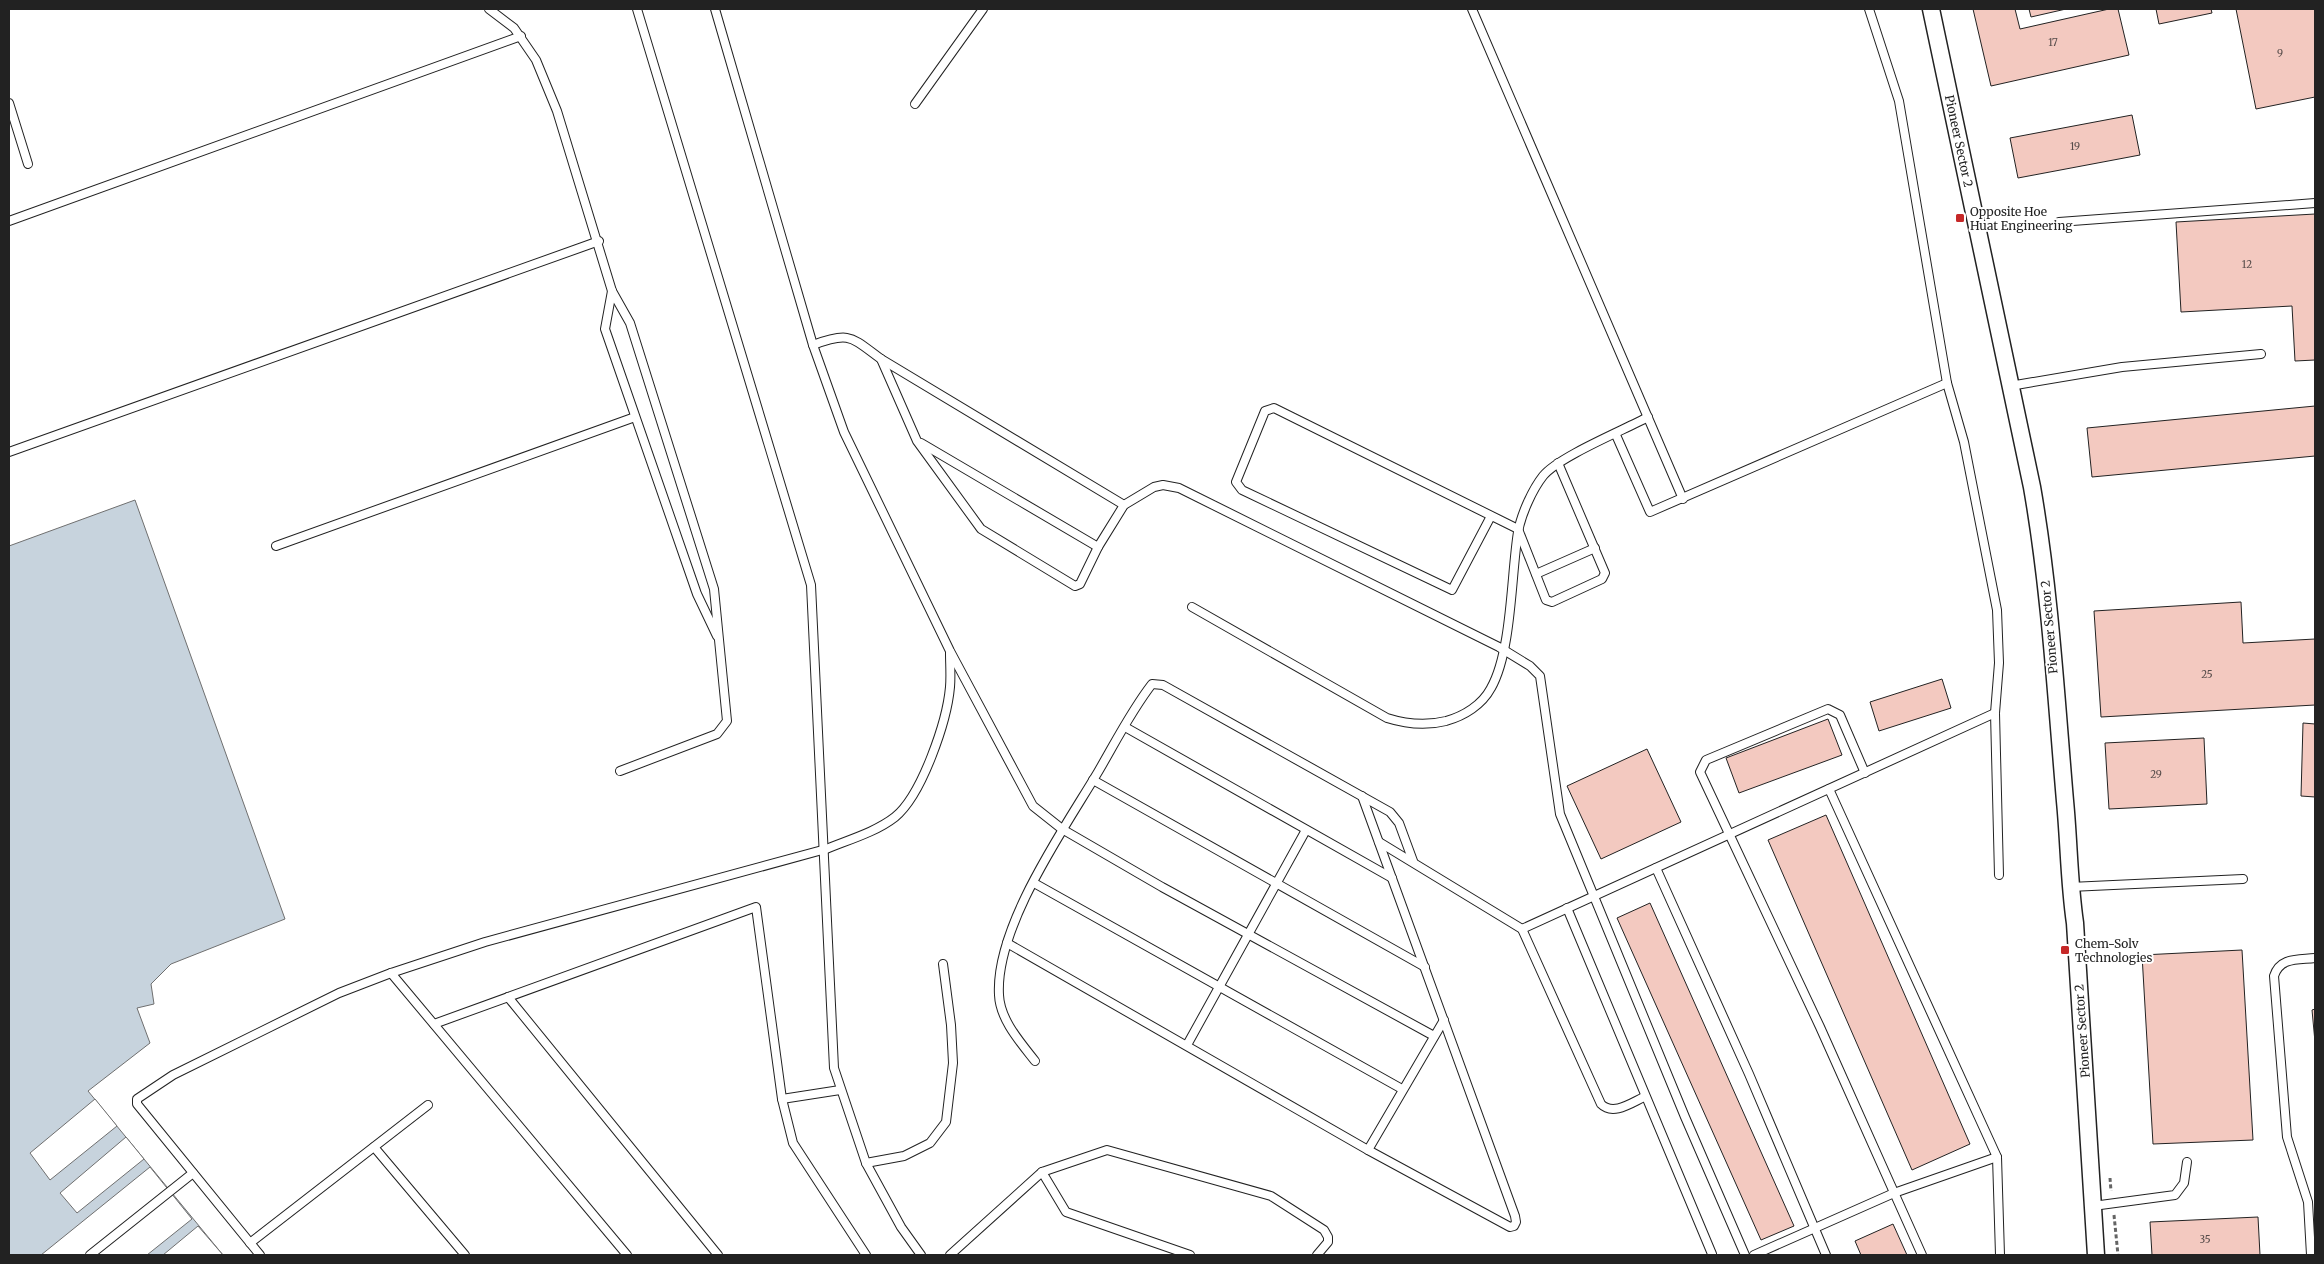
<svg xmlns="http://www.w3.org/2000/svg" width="2324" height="1264" font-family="Merriweather,serif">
<rect width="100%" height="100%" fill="#fff"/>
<polygon fill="#c7d3dd" stroke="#6f6f6f" points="135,500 285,919 171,964 151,984 154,1004 137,1008 150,1043 88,1091 223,1255 9,1255 9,546"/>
<g fill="#fff" stroke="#6f6f6f">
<polygon points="95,1099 117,1126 50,1180 30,1153"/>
<polygon points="126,1137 144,1159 77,1213 60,1193"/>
<polygon points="150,1167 192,1219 147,1255 41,1255"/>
<polygon points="198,1226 223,1255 163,1255"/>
</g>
<g fill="#f3c9c0" stroke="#222">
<polygon points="1973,9 2015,9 2020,29 2109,9 2118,9 2129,55 1991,86"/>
<polygon points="2029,9 2066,9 2031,17"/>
<polygon points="2156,9 2211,9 2212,13 2159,24"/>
<polygon points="2236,9 2315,9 2315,97 2256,109"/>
<polygon points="2132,115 2140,155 2018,178 2010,138"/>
<polygon points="2315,214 2315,360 2295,361 2292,306 2181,312 2176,222"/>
<polygon points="2315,406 2315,456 2092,477 2087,428"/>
<polygon points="2241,602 2243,643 2315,639 2315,705 2101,717 2094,611"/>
<polygon points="1942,679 1951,708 1879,731 1870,702"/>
<polygon points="1828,719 1842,755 1739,793 1726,758"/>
<polygon points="2303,723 2315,724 2315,797 2301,796"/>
<polygon points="2204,738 2207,804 2109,809 2105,743"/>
<polygon points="1647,749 1681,822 1601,859 1567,786"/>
<polygon points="1826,815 1970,1144 1912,1170 1768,840"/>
<polygon points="1650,903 1794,1226 1761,1240 1617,918"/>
<polygon points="2242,950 2253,1140 2153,1144 2142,955"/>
<polygon points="2315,1009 2315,1042 2312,1010"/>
<polygon points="2258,1217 2260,1255 2152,1255 2150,1222"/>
<polygon points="1893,1224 1907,1255 1861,1255 1855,1241"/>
</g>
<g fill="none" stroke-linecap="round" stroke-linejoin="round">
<defs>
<g id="lane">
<polyline points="489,9 514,28 536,60 557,111 612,291 630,323 714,589 727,721 717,734 620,771"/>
<polyline points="637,9 811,585 834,1068 866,1163 901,1227 921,1255"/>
<polyline points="715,9 813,345 844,432 950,651 1033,806 1062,829 1162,887 1434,1036"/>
<polyline points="1472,9 1683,499"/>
<polyline points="1869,9 1899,101 1947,383 1964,442 1997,610 1999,663 1995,713 1999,875"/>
<polyline points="9,103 28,164"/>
<polyline points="915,104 983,9"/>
<polyline points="9,221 521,36"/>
<polyline points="2059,222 2315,203"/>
<polyline points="612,291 605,329 697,594 717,636"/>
<path d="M813 345C850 331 851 337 881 359L1124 505"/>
<polyline points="881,359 917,441 981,529 1075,586 1080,584 1098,547 1124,505 1154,487 1163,485 1179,488 1499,647 1530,666 1540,676 1560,814 1685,1117 1745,1255"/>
<polyline points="2010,386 2122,367 2261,354"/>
<polyline points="1616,435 1650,512 1947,383"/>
<polyline points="921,443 1098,547"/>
<polyline points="9,452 599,241"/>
<polyline points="1491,516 1452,590 1242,490 1236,482 1265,411 1274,408 1518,529 1546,600 1552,602 1602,579 1605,573 1558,463"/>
<polyline points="276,546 635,417"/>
<polyline points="1536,574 1595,548"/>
<path d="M1192 607 1387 718C1406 724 1426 726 1446 721 1464 716 1482 705 1491 688 1512 651 1511 575 1518 532 1521 515 1532 490 1543 476 1558 457 1624 430 1648 417"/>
<polyline points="1125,727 1392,878"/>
<polyline points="1865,773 1840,715 1828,709 1706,760 1700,772 1820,1027 1922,1255"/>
<polyline points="1093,780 1425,967"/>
<polyline points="1829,789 1997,1157 2000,1255"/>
<path d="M1379 842 1522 929 1601 1104C1613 1116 1631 1103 1644 1097"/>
<polyline points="1656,868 1749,1074 1826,1255"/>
<polyline points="1034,883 1402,1089"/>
<polyline points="2070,887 2243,879"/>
<polyline points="1567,908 1712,1254"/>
<polyline points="1522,929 1995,713"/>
<polyline points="1007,943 1368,1150 1510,1227 1514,1226 1516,1222 1515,1216 1362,796"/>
<polyline points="391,973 627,1255"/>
<polyline points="508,997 718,1255"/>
<polyline points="434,1024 756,907 782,1099 793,1143 866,1255"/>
<polyline points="1187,1045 1306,830"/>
<path d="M1035 1061C1021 1043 1000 1020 999 995 995 927 1064 829 1098 772 1115 743 1131 711 1152 684L1163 685 1390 812 1399 823 1413 861"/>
<polyline points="782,1099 840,1090"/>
<polyline points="374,1147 465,1255"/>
<polyline points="1368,1150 1444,1020"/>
<polyline points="866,1163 904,1156 930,1143 946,1122 953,1063 951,1025 943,964"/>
<polyline points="1042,1172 1066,1212 1190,1255"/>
<polyline points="2093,1206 2175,1195 2184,1183 2187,1162"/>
<polyline points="250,1243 428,1105"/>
<polyline points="90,1255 193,1173"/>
<path d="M260 1255 137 1104V1099L173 1075 339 993 391 973 485 942 826 849C848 840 876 832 895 817 922 795 947 721 950 687 951 676 950 664 950 653"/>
<polyline points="950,1255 1042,1172 1107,1150 1271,1196 1324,1230 1328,1237 1328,1242 1317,1255"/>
<polyline points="1754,1255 1894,1193 1997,1157"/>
<path d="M2311 1255 2308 1202 2287 1137 2274 976C2280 957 2298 960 2315 958"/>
</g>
<path id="street" d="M1931 9 2032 487C2050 590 2056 696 2065 801 2069 842 2069 882 2075 923L2096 1255"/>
</defs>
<use href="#lane" stroke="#222" stroke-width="10"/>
<use href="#street" stroke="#222" stroke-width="19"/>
<g stroke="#646464" stroke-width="3" stroke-dasharray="4 2.5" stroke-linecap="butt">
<polyline points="2110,1178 2111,1191"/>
<polyline points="2114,1215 2118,1255"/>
</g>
<use href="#lane" stroke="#fff" stroke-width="8"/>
<use href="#street" stroke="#fff" stroke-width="16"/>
</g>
<g fill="#c62828" stroke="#fff" stroke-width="2">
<rect x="1955" y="213" width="10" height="10" rx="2.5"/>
<rect x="2060" y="945" width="10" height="10" rx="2.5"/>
</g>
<g text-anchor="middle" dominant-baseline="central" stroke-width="4" stroke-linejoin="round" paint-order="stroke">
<g font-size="10" fill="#564c4a">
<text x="2053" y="42">17</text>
<text x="2280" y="53">9</text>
<text x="2075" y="146">19</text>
<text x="2247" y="264">12</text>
<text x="2207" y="674">25</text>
<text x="2156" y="774">29</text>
<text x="2205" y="1239">35</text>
</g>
<g font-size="12" fill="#222" stroke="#fff">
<text transform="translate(1959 141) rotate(78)">Pioneer Sector 2</text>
<text transform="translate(2049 627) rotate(-95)">Pioneer Sector 2</text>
<text transform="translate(2082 1031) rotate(-94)">Pioneer Sector 2</text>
</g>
<g font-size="12" fill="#222" stroke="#fff" text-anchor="start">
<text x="1970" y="211">Opposite Hoe<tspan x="1970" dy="14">Huat Engineering</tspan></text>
<text x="2075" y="943">Chem-Solv<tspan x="2075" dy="14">Technologies</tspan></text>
</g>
</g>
<rect width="2324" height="1264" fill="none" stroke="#222222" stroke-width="20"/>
</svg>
